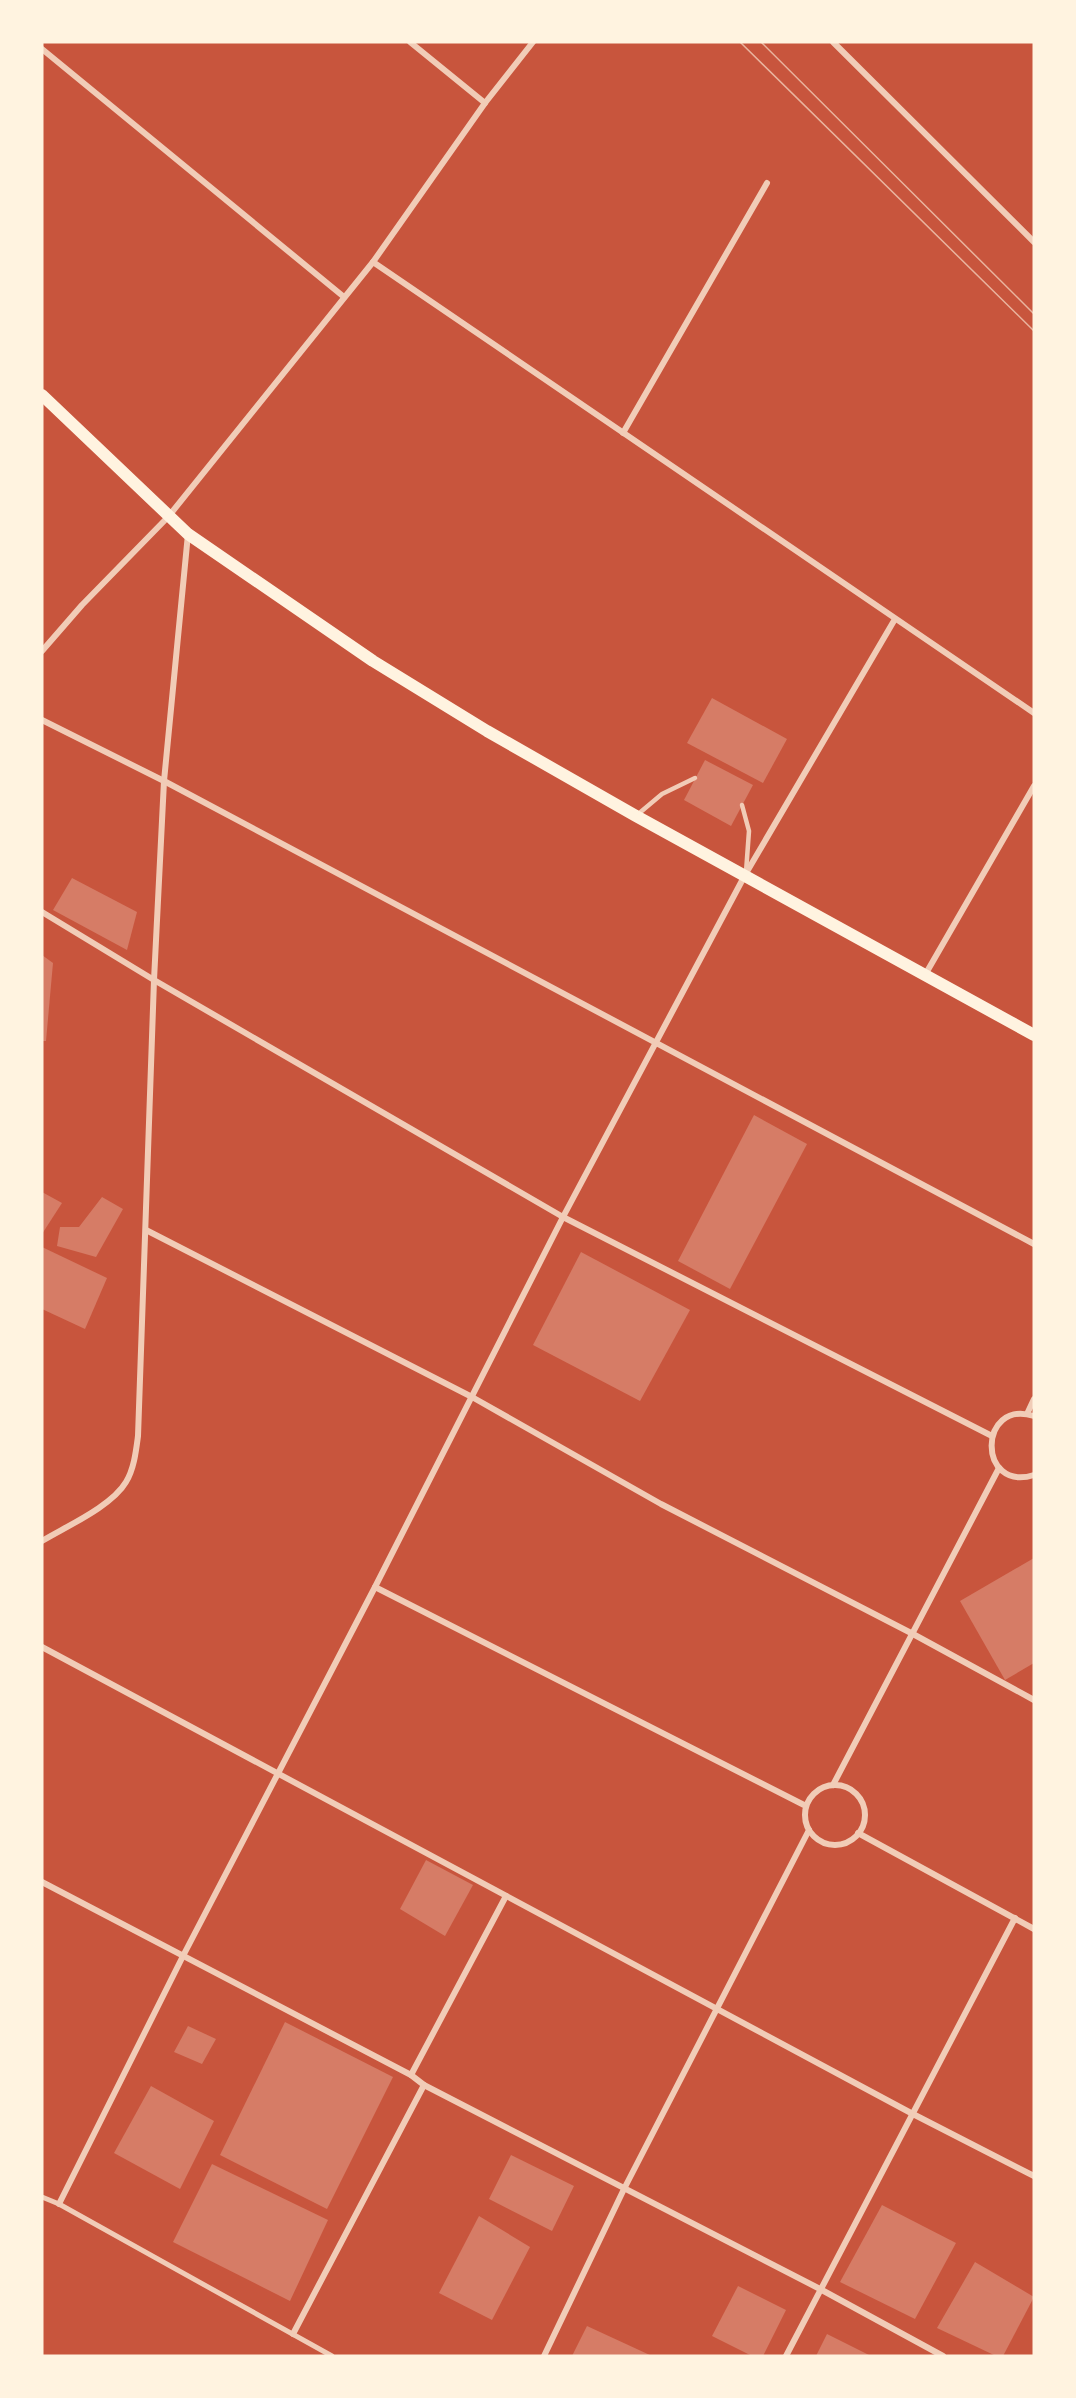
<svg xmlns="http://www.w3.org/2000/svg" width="1076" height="2398" font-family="Barlow,sans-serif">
<rect width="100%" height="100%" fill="#c8553d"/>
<g fill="#d67c66">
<polygon points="712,698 787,739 763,783 687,743"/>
<polygon points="705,760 753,785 731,826 684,800"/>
<polygon points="72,878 137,912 127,950 53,910"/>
<polygon points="42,955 53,963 46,1041 42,1041"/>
<polygon points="754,1115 807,1144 730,1289 678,1261"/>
<polygon points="42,1192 62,1203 42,1234"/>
<polygon points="102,1197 123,1209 96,1257 57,1246 60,1227 79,1227"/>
<polygon points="42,1247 107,1278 85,1329 42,1309"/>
<polygon points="581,1252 690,1310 640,1401 533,1345"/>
<polygon points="1034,1558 1034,1663 1005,1680 960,1601"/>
<polygon points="426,1860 473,1885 445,1936 400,1909"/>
<polygon points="285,2022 393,2077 327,2209 220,2155"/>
<polygon points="188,2026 216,2039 202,2064 174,2052"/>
<polygon points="151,2086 214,2121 180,2189 114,2153"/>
<polygon points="511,2155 574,2186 552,2231 489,2199"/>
<polygon points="212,2164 328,2220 290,2301 173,2242"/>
<polygon points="882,2205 956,2243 915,2319 840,2282"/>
<polygon points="479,2216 530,2247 492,2320 439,2293"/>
<polygon points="975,2262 1034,2297 1003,2356 996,2356 937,2328"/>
<polygon points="738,2286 786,2310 763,2356 752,2356 712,2336"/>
<polygon points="587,2326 652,2356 572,2356"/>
<polygon points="827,2334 871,2356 816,2356"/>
</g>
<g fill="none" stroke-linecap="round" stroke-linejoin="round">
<g stroke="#f1ccb7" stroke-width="4.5">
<polyline points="742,805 749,831 746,872"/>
<polyline points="637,815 662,794 695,778"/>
</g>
<polyline stroke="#f1ccb7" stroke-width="5" points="42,2197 59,2204 332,2356"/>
<g stroke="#f1ccb7" stroke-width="6">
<polyline points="410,42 485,103"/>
<polyline points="833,42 1034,242"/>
<polyline points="42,49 344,297"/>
<polyline points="373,262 1034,713"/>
<polyline points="623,433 767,183"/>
<polyline points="42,651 82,605 168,517 373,262 485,103 533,42"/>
<polyline points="42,720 164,781 1034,1244"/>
<polyline points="42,912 154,980 563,1217 992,1436"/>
<polyline points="925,975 1034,786"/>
<polyline points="146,1230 472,1397 661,1504 913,1634 1034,1700"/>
<polyline points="1027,1414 1034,1399"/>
<path d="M1034 1416C978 1398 977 1493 1034 1475"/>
<path d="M42 1541C67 1526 112 1506 126 1482 134 1469 136 1451 138 1436L154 980 164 781 188 534"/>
<polyline points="375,1587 806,1806"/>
<polyline points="42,1647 911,2113 1034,2176"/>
<polyline points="833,1785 999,1468"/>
<circle cx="835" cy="1815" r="30"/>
<polyline points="858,1833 1034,1929"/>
<polyline points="42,1882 411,2075 424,2085 820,2289 943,2356"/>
<polyline points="411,2075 506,1896"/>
<polyline points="59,2204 183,1956 375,1587 563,1217 745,875 895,619"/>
<polyline points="293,2334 424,2085"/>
<polyline points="544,2356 624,2189 809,1830"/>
<polyline points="786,2356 1015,1918"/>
</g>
<polyline stroke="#fff3e0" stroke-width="12" points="42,395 188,534 373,661 487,731 636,816 1034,1035"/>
<g stroke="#e9b49f" stroke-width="1.5">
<polyline points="740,42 1034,331"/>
<polyline points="761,42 1034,314"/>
</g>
</g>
<rect width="1076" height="2398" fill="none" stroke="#fff3e0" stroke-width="87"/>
</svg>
